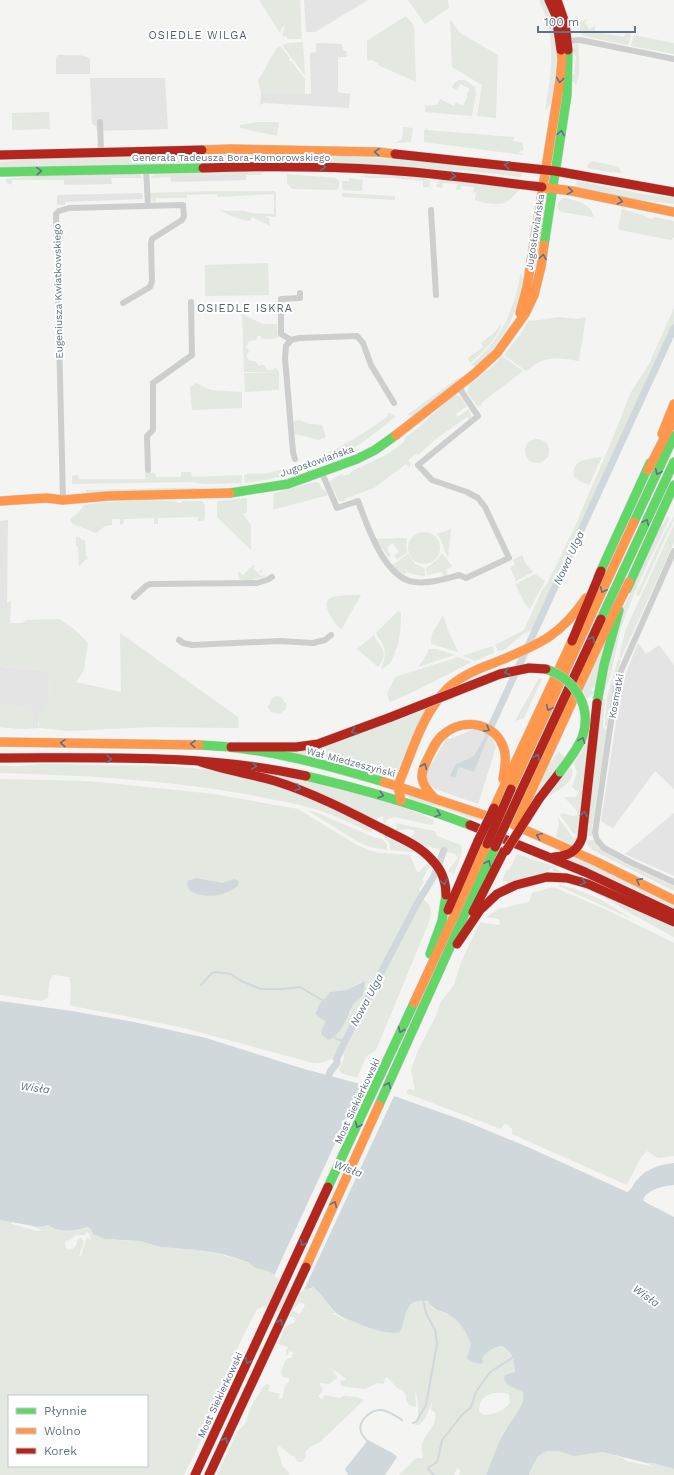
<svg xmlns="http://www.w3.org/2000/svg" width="674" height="1475" font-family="'Work Sans',sans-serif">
<rect width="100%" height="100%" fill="#f4f4f2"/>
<g fill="#e3e4e3">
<polygon points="304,0 368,0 315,32 306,32"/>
<polygon points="316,43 342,44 343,51 346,51 347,57 338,57 338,92 350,94 349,108 264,103 260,105 261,93 311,94 310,53 316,52"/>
<polygon points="58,55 79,55 87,57 90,59 90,74 56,74 56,58"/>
<polygon points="90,78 165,78 168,129 97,131 96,126 92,124"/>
<polygon points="240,174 246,174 246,180 171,182 170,177 170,175"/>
<polygon points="102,176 111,177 112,184 64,185 64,180 62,180 62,179 74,178"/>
<polygon points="142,193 143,199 141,199 65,202 65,205 57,205 57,195"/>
<polygon points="8,520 7,611 0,611 0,521"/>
<polygon points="638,643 646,654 659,645 674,665 674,789 655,771 613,828 601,821 622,683"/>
<polygon points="0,667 30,669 49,672 48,704 38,724 39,728 23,729 0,727"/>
<polygon points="475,729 480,731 492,738 496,747 478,804 435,789 425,780 426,773 447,738 450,739"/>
<polygon points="674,813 674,876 625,854"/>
</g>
<g fill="#e3e8e0" fill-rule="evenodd">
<polygon points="259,0 300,0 302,39 287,39 287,37 282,36 285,26 282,27 280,33"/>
<polygon points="408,0 448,0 449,8 425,24"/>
<path d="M539 0H544C556 28 558 55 554 85 553 91 553 98 551 103 549 106 547 108 545 111 552 70 557 39 539 0Z"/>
<polygon points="406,16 414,26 416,82 378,65 378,63 371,60 370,61 367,60 367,41 368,40"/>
<polygon points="588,19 585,22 589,29 595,26 595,32 624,37 626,33 631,34 629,44 627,45 583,36 580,32 579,22"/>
<polygon points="451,20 460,33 498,55 496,118 477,116 482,85 452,67 450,21"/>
<polygon points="634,35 674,43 674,54 631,46"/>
<polygon points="303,42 305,76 282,45 289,43"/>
<path d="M578 44C579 54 581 76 576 85L572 81V75L574 74 576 56 573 53V49L574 45Z"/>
<polygon points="280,46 290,58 289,61 291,61 305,79 305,95 261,93 258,81 276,49"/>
<polygon points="459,80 465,80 475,87 476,94 472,116 425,112 425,106 437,105 440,99 454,106 456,102 463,106 468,96 466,95 470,89 460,84 456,90 452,88 454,83"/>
<polygon points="49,112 50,129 12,130 12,113"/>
<polygon points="257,122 279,122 277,136 240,128 240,125"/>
<polygon points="403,127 413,128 411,142 395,143 402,139"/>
<polygon points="427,128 427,130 514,137 513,141 522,142 524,150 520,151 519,153 524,155 424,142 424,131"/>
<polygon points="275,153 275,162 178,163 0,168 0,162 36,158"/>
<path d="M280 153C361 155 441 162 522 171L521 177 472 171 280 162Z"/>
<polygon points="592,161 619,167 622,173 607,172 587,168 588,164"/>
<polygon points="266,170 260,175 171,175 170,177 150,178 155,173"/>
<path d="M139 173 142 178H112L111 177C95 177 79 178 62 179V180H12V185L6 182V179L44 175Z"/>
<polygon points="287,174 336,178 339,181 339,188 336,190 292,189 287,183"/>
<polygon points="385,175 425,178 430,181 430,185 429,187 423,187 423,181 394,178 371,178 359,176"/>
<polygon points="349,178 362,180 363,181 362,191 343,190 342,187 342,181 349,181"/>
<path d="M443 179 520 189C516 193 512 199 506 202 499 206 482 203 475 200L476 192 473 193 474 187 461 186 460 190H456L457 184 443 183 442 188 436 187 438 182Z"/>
<polygon points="577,181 643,194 672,197 674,197 674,204 633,199 576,188"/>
<path d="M215 191H274L276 193V217L266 216V218H269L270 226 252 217 250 221C242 220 223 214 218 208 228 215 241 207 250 213L274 214V194L218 197 217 194 187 195V198H156L155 203C151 200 150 198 150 193Z"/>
<polygon points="342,193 395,196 395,200 342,197"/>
<path d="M565 198C578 201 589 203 594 216L592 217 562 212 558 210C556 204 560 199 565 198Z"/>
<polygon points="622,209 643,215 647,218 653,219 654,217 674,221 674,237 671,240 620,230 618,228"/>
<polygon points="268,263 269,295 205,296 205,265"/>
<path d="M521 272C524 279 522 289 520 296 512 325 497 347 476 367L471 365C502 339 514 310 521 272Z"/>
<polygon points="674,308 674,324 532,630 523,634 504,650 498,651 495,645 524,630 542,590 547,584 571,535 612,440 631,392 649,364"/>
<polygon points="242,314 263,324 277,324 278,337 273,339 263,339 260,336 258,336 256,340 249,341 246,347 249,351 246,356 250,361 255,361 259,366 264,365 267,370 273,370 275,367 279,372 279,390 245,392 244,373 276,372 244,372"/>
<path d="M559 317 577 319 586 317 579 361C555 357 546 355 526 371L504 355 520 335 529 320 532 321Z"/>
<path d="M501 324C500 336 480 355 470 363L468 358 483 347 481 343 495 332Z"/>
<polygon points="502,356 523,371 481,403 482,405 477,406 467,392 469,387 468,386 492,367"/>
<polygon points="458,378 459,380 413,416 407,415"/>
<polygon points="196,383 211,390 242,392 242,408 192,410 190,387"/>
<polygon points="455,394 458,396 459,395 467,406 456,414 458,417 469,409 471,414 470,420 467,417 436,439 418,455 417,453 408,460 411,464 409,467 406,464 374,488 344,499 345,501 339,501 329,482 336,477 342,474 343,476 350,474 352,471 388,454 404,442 405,438 418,428"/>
<path d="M390 413 396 416C384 426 370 437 357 446 324 467 283 478 245 483L244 475C252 472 261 475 269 473 318 460 347 446 388 416L387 414Z"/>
<polygon points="300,420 310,424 322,425 326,437 319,440 295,434 294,421"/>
<circle cx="537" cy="451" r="12"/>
<path d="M602 457 589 485 578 480 574 477C571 459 588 459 602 457Z"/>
<polygon points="181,472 191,472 192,477 242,475 242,483 204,484 191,482 72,484 72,476 78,475 79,479 145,479 145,473 155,473 156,477 181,477"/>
<polygon points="315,482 319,483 322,489 326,491 328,495 273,510 274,493"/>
<polygon points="173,488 197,488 197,490 86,493 86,490"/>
<polygon points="247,498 247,513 243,514 251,525 251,550 217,517 217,502 218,501"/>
<polygon points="149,500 176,501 178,503 181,503 182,501 202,501 205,505 205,518 203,521 198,521 198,517 158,518 158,524 154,524 154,518 124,519 123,524 120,525 120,519 112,519 112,525 105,526 96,533 73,524 70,521 70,519 79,512 84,505 105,502"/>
<polygon points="674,516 674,519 639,596 636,595 662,538"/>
<path d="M667 517 670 518C652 555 634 590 621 628 616 645 612 681 603 693L605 674 610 672 608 669 615 630 625 605 660 527 663 525Z"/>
<polygon points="674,524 674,543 621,658 619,658 625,631"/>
<path d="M451 528 448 558C443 550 444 541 436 534L446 531Z"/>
<circle cx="424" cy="548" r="16"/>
<polygon points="76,537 78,537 85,541 86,555 88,559 85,560 79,567 78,547 76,546"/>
<polygon points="407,538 406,544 407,553 397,559 394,556 399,552 393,543 387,547 388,549 387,550 391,555 388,557 383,549 380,549 374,539"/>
<polygon points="442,553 452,566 446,570 448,576 444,577 442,572 427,575 426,568 438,559"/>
<polygon points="408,554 415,564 425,568 425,576 417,575 406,572 405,575 391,566"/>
<polygon points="522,555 526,564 533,572 516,581 510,567 515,565 513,560"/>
<polygon points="253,565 255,566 253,568 258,573 261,570 263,571 258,574 262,576 264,575 264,573 265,576 264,577 247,581 239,579 238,571 243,575"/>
<polygon points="535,574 545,581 530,609 525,604 515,584"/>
<path d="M359 595H361L342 628 340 629C335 623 317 601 333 597 341 595 351 595 359 595Z"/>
<polygon points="7,602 11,602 10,623 22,623 27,620 59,619 74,629 88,643 84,670 76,682 121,692 120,633 238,717 239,727 237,728 151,727 69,731 39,728 39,714 41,711 44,710 45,704 48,704 49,672 30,669 0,667 0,611 7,611"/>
<path d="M398 611 401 612C401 625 400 637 397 649H396C393 659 392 664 381 669 385 659 387 650 381 641 378 638 377 636 376 633Z"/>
<polygon points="443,615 448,630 458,652 431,644 432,634"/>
<path d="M374 635C379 648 391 651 378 667L357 649Z"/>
<polygon points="606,640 596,685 591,689 592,691 595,692 587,699 582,689"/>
<polygon points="493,646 494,653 475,661 462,656"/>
<polygon points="429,649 436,649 455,655 418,667 424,659"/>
<polygon points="458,657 472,662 411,693 390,702 387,694 395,677"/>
<polygon points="618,659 621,660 614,680 607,726 605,726 607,696"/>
<polygon points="539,678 541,678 542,679 524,718 515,721"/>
<polygon points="276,696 281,697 287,705 285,710 279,714 271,712 267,706 269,705 272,698"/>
<polygon points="602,698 605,700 603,728 607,729 592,828 592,836 587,836"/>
<path d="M0 705C8 705 30 703 33 712 34 716 33 723 33 728L23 729 0 727Z"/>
<polygon points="426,709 397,772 390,777 384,777 349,767 286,752 304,751 327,746"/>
<polygon points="589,734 578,835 573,833 560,815 562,813 573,816 577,815 577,811 564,797 576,797 578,794 578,792 572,787 577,773 574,763 583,749"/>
<polygon points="559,751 561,754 566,758 536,796 533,795 549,762 551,762 558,752"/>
<path d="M40 764 171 766 221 771 299 792 373 827 371 832C352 824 333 814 314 809 292 802 269 799 246 794 165 780 82 775 0 773V766H21Z"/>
<path d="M571 767C578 782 556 791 545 798Z"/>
<path d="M249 770C312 781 376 793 434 820L433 824 431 825 395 817 388 819 384 824 383 816 378 818 376 821Z"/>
<path d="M0 779 89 781 214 794 298 809 357 845 369 850 379 853 410 855 417 872H419L427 863 430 866 422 880 424 882 419 889C424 908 435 898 429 922L376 1050 366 1057 357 1078 341 1073 339 1070 344 1058 343 1052 364 1014 359 1011 334 1061 331 1059 321 1063H313L180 1027 73 1006 70 1005 71 985 69 977 53 975 49 982 48 997 42 1001 0 995ZM361 982 366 985 360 999 353 1003 350 1013 327 1021 329 992 346 990Z"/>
<polygon points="405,793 480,819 479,821 443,808 411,800"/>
<polygon points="307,810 318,813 375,838 381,838 387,845 387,850 370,847 358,842"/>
<polygon points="558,817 573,838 577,839 574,846 556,837 559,824"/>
<polygon points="395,823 435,831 437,836 461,845 462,852 454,874 448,871 457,859 460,852 457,857 455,854 424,845 423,846 409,838 414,835 415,831 408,829 395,831 397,827"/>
<polygon points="384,833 387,835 387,839 396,839 415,852 390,850 390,844 383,835"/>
<path d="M593 840C606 859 652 875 674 885V891L594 851 589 846 586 841Z"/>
<polygon points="517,854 553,866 560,871 561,873 553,872 553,868 545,872 529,876 508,884 507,881 502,881 506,871 510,869"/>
<polygon points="575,856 674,904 674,909 630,887 567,859"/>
<polygon points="560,883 562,886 573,888 600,899 634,920 559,886"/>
<polygon points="574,884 598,892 674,928 674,937 628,912 604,897"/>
<polygon points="553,887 607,910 674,943 674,1156 658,1158 647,1151 641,1157 627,1185 512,1134 512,1129 508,1125 504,1124 501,1129 406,1093 408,1089 415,1090 411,1070 418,1050 435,1018 441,1001 454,985 461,962 478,926 481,922 490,924 500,925 499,919 486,917 499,909 528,902 530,900 532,893"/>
<path d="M0 1220 11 1222 12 1224 33 1230 43 1231 32 1226 39 1222 83 1229 88 1227 112 1240 140 1241 160 1247 197 1250 219 1253 225 1256 314 1280 329 1306 336 1313H332L346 1321 342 1317 352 1321 404 1320C406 1303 414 1303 428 1297L432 1308 450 1315 460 1323 471 1344 483 1350 502 1346 508 1349 518 1352 524 1398 518 1411 505 1430 486 1475H459L461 1471 457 1468 454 1475H399L416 1458H422L423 1456C416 1436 439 1429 435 1412L431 1410 432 1402 425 1419 419 1425H415L418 1416V1402L415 1389 416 1407 409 1405 406 1400V1394L402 1390 398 1389 388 1378H385L384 1383 382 1384 377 1383 365 1389 341 1386 340 1381 345 1380V1378L334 1370 333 1372 337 1376V1378L329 1384 320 1383V1385L323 1388 322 1392 318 1396 322 1399 325 1395 340 1398 344 1396 356 1397 364 1400 320 1442 311 1446 305 1452 306 1457 302 1462H297L295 1456H292L278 1445 277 1449 283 1467 286 1469 290 1475H217L237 1432 245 1424 250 1409 263 1387 267 1384 270 1386 268 1391 280 1394 278 1399 282 1398 285 1386 289 1381V1378L283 1377 281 1372 285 1361 288 1358H292L293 1352 290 1351 286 1356V1350L288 1347 278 1344 285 1327 295 1322V1318L289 1316 293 1311 300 1314 305 1305 300 1302 289 1314 271 1310 262 1306 260 1309 258 1308C235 1348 220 1390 204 1433 198 1447 191 1461 184 1475H0ZM87 1232 90 1234 91 1241 87 1237 81 1256H79L84 1241 81 1238 77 1240C77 1246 75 1248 69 1250L66 1248 65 1243 66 1241 72 1239 76 1235H84ZM493 1393H506L509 1395 510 1403C504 1411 493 1415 483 1415L479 1411C479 1401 483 1396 493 1393ZM9 1396H147V1466H9Z"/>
<polygon points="548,1448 592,1452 602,1452 623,1458 626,1461 654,1467 647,1463 653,1463 674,1469 674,1475 523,1475 536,1455"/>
</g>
<g fill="#d1d8dc">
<polygon points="487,733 489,734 474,772 460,767 458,769 455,778 450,776 455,765 474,756"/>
<path d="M196 878 222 883 235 879 239 882 238 886C223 897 207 899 190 891L187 884 188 881Z"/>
<path d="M365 981C366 986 363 995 360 999 357 1001 354 1002 353 1005 346 1017 343 1034 328 1040L321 1034 322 1029 326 1022 315 1014C318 1011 317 1008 319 1005 322 1000 328 998 329 992L346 990Z"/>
<path d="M0 1001 72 1011 134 1022 206 1038 301 1068 360 1084 465 1121 530 1148 627 1192C632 1190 633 1184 637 1180 647 1168 659 1165 674 1163V1185C664 1186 647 1189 643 1200L645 1202 674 1217V1469L653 1463H647L602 1452 574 1456 559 1451H546L538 1456 529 1473V1475H486C492 1461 497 1445 505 1431 510 1421 527 1403 523 1392 515 1387 506 1388 504 1378L505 1375 515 1372C514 1360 514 1353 502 1346 494 1347 486 1351 482 1359L483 1362 480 1364 470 1361 467 1358 471 1344C466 1333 461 1322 451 1316 441 1309 434 1312 428 1301 403 1298 407 1316 400 1332 383 1335 368 1327 352 1321 346 1318 340 1317 335 1312 329 1306 319 1290 313 1287L303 1290 270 1272 254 1267 248 1262 219 1253 197 1250 160 1247 140 1241 105 1239 93 1234 91 1229 88 1227C74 1231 60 1233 48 1225L39 1227 0 1220Z"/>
<polygon points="368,1440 394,1454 397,1457 385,1475 348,1475 345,1469"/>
</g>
<polygon fill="#f4f4f2" points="363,1083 395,1094 303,1292 298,1292 274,1276"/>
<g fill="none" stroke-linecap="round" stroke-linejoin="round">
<g stroke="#d1d8dc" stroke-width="2">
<polyline points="201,985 212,973 216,972 231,974 241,981 261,989 283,989 300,987 322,1000"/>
<polyline points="334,1036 336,1039 346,1041"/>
<polyline points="413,1423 416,1422 426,1405 437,1344 435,1330 426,1313 423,1299"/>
<path d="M368 1442C366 1439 362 1435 361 1432 357 1420 372 1409 382 1410 389 1411 397 1417 402 1420"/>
<polyline points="434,1475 428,1469 429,1467 436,1463 438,1459 442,1440 462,1415 471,1407 476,1392 490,1372 515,1356"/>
</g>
<g stroke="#d1d8dc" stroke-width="7">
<polyline points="488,733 674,328"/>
<polyline points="326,1083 330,1072 337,1063 337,1058 342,1047 418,902 434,876 444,850"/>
</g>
<defs>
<g id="fast">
<polyline points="0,172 203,168"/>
<polyline points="544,245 567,95 568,50"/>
<polyline points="230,493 288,484 357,459 375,450 396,435"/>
<polyline points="634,522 674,436"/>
<polyline points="598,577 650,463"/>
<polyline points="627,589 674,485"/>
<polyline points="601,619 674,462"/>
<polyline points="597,703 604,665 619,610"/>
<path d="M199 745C262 747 324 764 384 782"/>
<path d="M306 776C362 789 417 805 470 825"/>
<polyline points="430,954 442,921 446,895"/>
<polyline points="379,1105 495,847"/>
<polyline points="328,1187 414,1003"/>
</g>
<g id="slow">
<polyline points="202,150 231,149 378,152 395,154"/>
<polyline points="542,187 572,191 674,212"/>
<polyline points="520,313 527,287 560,80 562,60 561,50"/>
<polyline points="662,434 674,404"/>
<polyline points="396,435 474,374 497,353 525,314 534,295 541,267 544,245"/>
<polyline points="648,470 674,419"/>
<polyline points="0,501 47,498 63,500 108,496 230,493"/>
<polyline points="0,742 199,745"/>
<polyline points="384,782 496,819"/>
<polyline points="511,789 634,522"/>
<polyline points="529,796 595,652 629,582"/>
<path d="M435 799C418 781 419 775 430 754 434 746 437 739 444 734 464 717 496 723 504 749 507 758 505 769 503 779"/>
<path d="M401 801 398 786 401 778C413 749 423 713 447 689 459 677 477 669 494 663 537 645 559 638 586 598"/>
<polyline points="494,808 572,641"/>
<polyline points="514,825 595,861 674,900"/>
<polyline points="414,1003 487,844"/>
<polyline points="306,1267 379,1105"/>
</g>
<g id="jam">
<polyline points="549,0 556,16 561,50"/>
<polyline points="557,0 565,23 568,50"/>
<polyline points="395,154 555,171 674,192"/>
<polyline points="0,155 202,150"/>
<path d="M203 168C263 166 324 166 385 170 437 173 489 181 542 187"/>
<polyline points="572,641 601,571"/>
<polyline points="231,747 296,747 318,744 391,717"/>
<path d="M0 758C102 758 206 754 306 776"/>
<path d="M201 762C225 770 250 774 275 781 313 793 348 811 383 829 400 838 419 845 432 860 442 870 446 881 446 895"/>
<polyline points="520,793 601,619"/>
<polyline points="539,799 560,772"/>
<polyline points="470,825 585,872 674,914"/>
<path d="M554 857C568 856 577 852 582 838L597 703"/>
<polyline points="448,910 478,841"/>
<polyline points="473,912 504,851"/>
<polyline points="457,944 480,910 497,894 516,885 547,877 567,878 588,884 674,922"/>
<polyline points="195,1475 328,1187"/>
<polyline points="209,1475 306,1267"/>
</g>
</defs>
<use href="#fast" stroke="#d0d2d3" stroke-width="10"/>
<use href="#slow" stroke="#d0d2d3" stroke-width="10"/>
<use href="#jam" stroke="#d0d2d3" stroke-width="10"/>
<g stroke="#cdcfcf" stroke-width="6">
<polyline points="568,41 580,40 674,59"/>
<polyline points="100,122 101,152"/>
<polyline points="146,168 148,206"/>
<polyline points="431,210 436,295"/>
<polyline points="291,340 299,338 357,336 363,343 371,365 394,403"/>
<polyline points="291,340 286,346 285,358 293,452 295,459"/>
<polyline points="291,340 281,334 281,299 300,298 300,293"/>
<polyline points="148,470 147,436 153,430 153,383 192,355 191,302"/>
<path d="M322 473 337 508 358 501C367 525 384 578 414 582 429 584 444 579 459 575L466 578 509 558 485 507 478 498 467 492 432 480 418 465 478 416 458 386"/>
<polyline points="63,500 56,214 59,211 69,208 183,205 184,216 182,220 152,239 151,243 152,281 150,287 123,303"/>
<polyline points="674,551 620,673 616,686 595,833 597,840 604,848 632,863 674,882"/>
<polyline points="134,597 146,586 150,584 257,583 267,580 272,577"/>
<polyline points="179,640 183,643 192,645 279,641 313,643 325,640 331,635"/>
</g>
<use href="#fast" stroke="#63d668" stroke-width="9"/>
<use href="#slow" stroke="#ff974d" stroke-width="9"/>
<use href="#jam" stroke="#b3261e" stroke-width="9"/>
<defs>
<path id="fast-bridge" d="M546 669C575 679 593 707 582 738 577 750 568 761 560 772"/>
<polyline id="slow-bridge" points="516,825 529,796"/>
<g id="jam-bridge">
<polyline points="391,717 500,674 529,668 546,669"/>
<polyline points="478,841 494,808"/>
<polyline points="487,844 511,789"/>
<polyline points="495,847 520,793"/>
<polyline points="506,851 539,799"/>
</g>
</defs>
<use href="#fast-bridge" stroke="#d0d1d2" stroke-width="10" stroke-linecap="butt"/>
<use href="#slow-bridge" stroke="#d0d1d2" stroke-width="10" stroke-linecap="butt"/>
<use href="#jam-bridge" stroke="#d0d1d2" stroke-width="10" stroke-linecap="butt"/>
<use href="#fast-bridge" stroke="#63d668" stroke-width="9"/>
<use href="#slow-bridge" stroke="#ff974d" stroke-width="9"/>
<use href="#jam-bridge" stroke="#b3261e" stroke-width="9"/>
</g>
<defs><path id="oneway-chevron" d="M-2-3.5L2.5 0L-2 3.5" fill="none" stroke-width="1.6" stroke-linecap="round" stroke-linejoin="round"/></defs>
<g stroke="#617285">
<use href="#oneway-chevron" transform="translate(560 80) rotate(98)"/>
<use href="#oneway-chevron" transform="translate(561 133) rotate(-81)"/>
<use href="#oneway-chevron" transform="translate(377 152) rotate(-176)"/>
<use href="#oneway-chevron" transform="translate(507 165) rotate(-173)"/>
<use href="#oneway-chevron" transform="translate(323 167) rotate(2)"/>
<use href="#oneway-chevron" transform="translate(39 171) rotate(-2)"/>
<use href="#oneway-chevron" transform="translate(453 176) rotate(7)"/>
<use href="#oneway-chevron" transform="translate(570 191) rotate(9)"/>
<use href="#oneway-chevron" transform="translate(620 201) rotate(11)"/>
<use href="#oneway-chevron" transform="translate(543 257) rotate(-81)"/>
<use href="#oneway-chevron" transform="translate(658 472) rotate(115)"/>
<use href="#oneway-chevron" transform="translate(646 522) rotate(-65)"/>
<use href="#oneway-chevron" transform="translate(603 590) rotate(115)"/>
<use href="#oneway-chevron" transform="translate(592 639) rotate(-65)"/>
<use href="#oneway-chevron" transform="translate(507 672) rotate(162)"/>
<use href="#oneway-chevron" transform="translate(549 708) rotate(115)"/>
<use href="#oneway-chevron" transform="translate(487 729) rotate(30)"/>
<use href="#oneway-chevron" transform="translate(354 731) rotate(159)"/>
<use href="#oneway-chevron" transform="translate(582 740) rotate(-69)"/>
<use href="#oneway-chevron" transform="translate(63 743) rotate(-179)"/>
<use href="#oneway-chevron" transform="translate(193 744) rotate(-178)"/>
<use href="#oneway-chevron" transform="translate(537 757) rotate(-65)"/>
<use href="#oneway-chevron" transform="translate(109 759) rotate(1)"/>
<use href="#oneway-chevron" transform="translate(254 766) rotate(8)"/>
<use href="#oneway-chevron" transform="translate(424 766) rotate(-66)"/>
<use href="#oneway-chevron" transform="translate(298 788) rotate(20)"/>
<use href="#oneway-chevron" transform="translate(381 795) rotate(17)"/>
<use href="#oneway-chevron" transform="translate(438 814) rotate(19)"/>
<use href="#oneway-chevron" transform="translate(584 814) rotate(-84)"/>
<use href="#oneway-chevron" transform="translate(539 836) rotate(-158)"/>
<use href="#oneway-chevron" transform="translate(488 863) rotate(-65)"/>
<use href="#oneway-chevron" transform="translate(639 881) rotate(-152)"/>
<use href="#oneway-chevron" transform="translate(444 882) rotate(76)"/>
<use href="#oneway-chevron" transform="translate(583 882) rotate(17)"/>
<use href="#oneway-chevron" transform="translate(401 1030) rotate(113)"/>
<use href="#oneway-chevron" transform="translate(388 1085) rotate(-66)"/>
<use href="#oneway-chevron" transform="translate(358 1125) rotate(115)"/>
<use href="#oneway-chevron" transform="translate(334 1204) rotate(-66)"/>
<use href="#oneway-chevron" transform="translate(303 1243) rotate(115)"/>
<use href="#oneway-chevron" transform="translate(280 1322) rotate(-65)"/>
<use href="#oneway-chevron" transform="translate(248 1361) rotate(115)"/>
<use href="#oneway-chevron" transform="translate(225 1440) rotate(-65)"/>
</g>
<g text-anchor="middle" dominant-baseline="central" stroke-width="4" stroke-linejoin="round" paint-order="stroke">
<g font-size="10" fill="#617285" stroke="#fff">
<text x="231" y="157">Generała Tadeusza Bora-Komorowskiego</text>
<text transform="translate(535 232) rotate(-81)">Jugosłowiańska</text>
<text transform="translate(58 291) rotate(-91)">Eugeniusza Kwiatkowskiego</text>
<text transform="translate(317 461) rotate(-19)">Jugosłowiańska</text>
<text transform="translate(616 696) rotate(-80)">Kosmatki</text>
<text transform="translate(351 762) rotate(15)">Wał Miedzeszyński</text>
<text transform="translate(357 1101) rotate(-65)">Most Siekierkowski</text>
<text transform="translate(220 1395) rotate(-65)">Most Siekierkowski</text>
</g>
<g font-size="11" letter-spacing="1" fill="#505c69" stroke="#fff">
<text x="198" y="35">OSIEDLE WILGA</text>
<text x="245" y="308">OSIEDLE ISKRA</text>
</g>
<g font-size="11" font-style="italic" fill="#5d7583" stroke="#fff">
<text transform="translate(569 558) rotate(-65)">Nowa Ulga</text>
<text transform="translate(367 1000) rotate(-62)">Nowa Ulga</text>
<text transform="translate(35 1088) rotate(8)">Wisła</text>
<text transform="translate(348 1169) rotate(20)">Wisła</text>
<text transform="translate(646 1296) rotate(36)">Wisła</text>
</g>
</g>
<rect x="8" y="1395" width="140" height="72" fill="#ffffff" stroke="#c0c7ce"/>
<rect x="16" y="1408" width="20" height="6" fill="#63d668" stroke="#c0c7ce"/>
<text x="44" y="1415" font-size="12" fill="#617285">Płynnie</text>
<rect x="16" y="1428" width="20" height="6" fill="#ff974d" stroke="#c0c7ce"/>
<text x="44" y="1435" font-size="12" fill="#617285">Wolno</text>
<rect x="16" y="1448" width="20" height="6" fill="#b3261e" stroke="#c0c7ce"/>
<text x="44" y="1455" font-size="12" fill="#617285">Korek</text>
<path d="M538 26v6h97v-6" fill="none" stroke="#617285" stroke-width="2"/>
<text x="544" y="26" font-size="12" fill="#617285" stroke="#ffffff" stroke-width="3" paint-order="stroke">100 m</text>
</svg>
